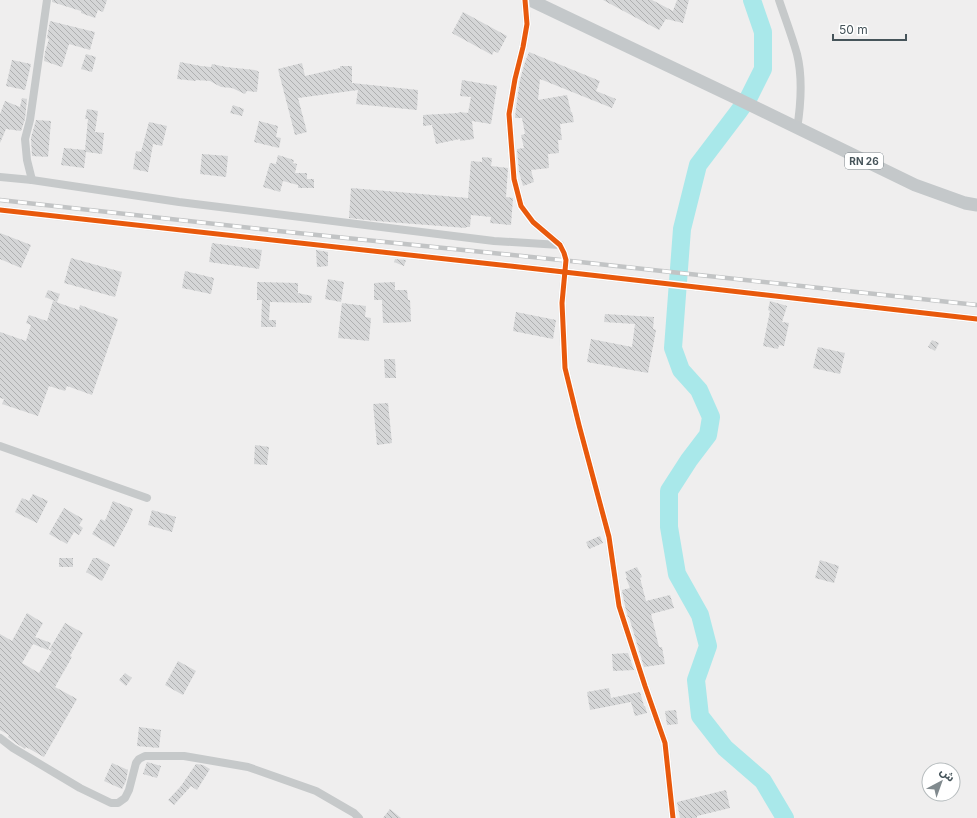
<svg xmlns="http://www.w3.org/2000/svg" width="977" height="818" font-family="Inter,'Noto Sans Arabic',sans-serif">
<defs>
<pattern id="building-back-hatch" width="6" height="6" patternUnits="userSpaceOnUse"><rect width="6" height="6" fill="#d5d6d7"/><path d="M-1 5l2 2M0 0l6 6M5-1l2 2" fill="none" stroke="#afb0b1"/></pattern>
</defs>
<rect width="100%" height="100%" fill="#efeeee"/>
<g fill="none" stroke-linecap="round" stroke-linejoin="round">
<polyline stroke="#a9e8ea" stroke-width="18" points="752,0 763,32 763,69 749,97 739,111 698,165 682,229 673,348 681,370 699,390 711,417 708,435 689,460 669,491 669,527 677,574 700,615 708,646 696,680 700,716 725,748 763,781 785,818"/>
</g>
<g fill="url(#building-back-hatch)">
<polygon points="52,0 107,0 103,12 98,10 95,18 81,13 81,11 52,2"/>
<polygon points="603,0 652,0 673,11 677,0 689,0 683,23 666,19 659,30"/>
<polygon points="463,12 507,36 498,53 494,51 492,55 452,33"/>
<polygon points="50,21 95,32 90,50 69,44 62,67 44,61 45,52 49,39 47,38"/>
<polygon points="529,52 600,81 596,91 616,99 612,108 540,79 538,100 567,95 571,112 572,112 574,122 560,124 562,140 558,140 559,153 548,154 549,168 531,170 534,182 523,186 519,172 517,149 524,148 521,135 525,134 522,118 515,118 516,108 520,80 525,62"/>
<polygon points="86,54 96,57 92,72 81,69"/>
<polygon points="12,60 31,64 25,90 6,86"/>
<polygon points="180,62 201,66 211,67 212,64 226,67 255,70 259,72 257,92 247,91 245,94 232,88 221,87 210,81 196,80 196,81 177,79"/>
<polygon points="302,63 305,76 340,68 340,66 352,66 352,83 418,90 417,110 356,104 358,90 298,98 307,132 295,135 278,69"/>
<polygon points="462,80 497,86 491,124 472,121 474,139 460,141 460,139 436,144 432,125 423,126 423,115 458,113 459,112 468,113 471,97 460,96"/>
<polygon points="22,98 27,99 25,119 21,131 6,129 0,143 0,114 5,101 20,107"/>
<polygon points="233,105 244,109 242,116 230,113"/>
<polygon points="87,109 98,111 95,132 104,133 102,154 86,152 84,168 61,165 64,148 85,150 88,119 85,119"/>
<polygon points="36,120 51,121 48,157 32,156 31,138"/>
<polygon points="259,121 278,126 276,137 281,138 279,148 254,142"/>
<polygon points="149,122 167,126 162,146 153,144 148,172 133,169 136,151 141,152"/>
<polygon points="202,154 228,156 226,177 200,174"/>
<polygon points="278,155 294,160 293,163 297,164 295,173 307,173 307,179 314,179 314,188 298,188 298,185 283,181 280,192 263,187 270,163 276,164"/>
<polygon points="482,157 492,158 491,166 508,168 506,197 513,198 511,225 490,223 491,217 471,215 470,227 466,227 466,228 376,221 349,218 351,188 468,198 471,161 482,162"/>
<polygon points="0,233 31,245 21,268 0,259"/>
<polygon points="212,243 262,250 259,269 209,262"/>
<polygon points="316,250 328,252 328,266 317,267"/>
<polygon points="71,258 122,272 115,297 64,283"/>
<polygon points="395,259 406,260 404,266 394,262"/>
<polygon points="185,271 214,278 211,294 182,288"/>
<polygon points="328,279 344,282 341,302 325,299"/>
<polygon points="257,282 298,283 298,293 312,296 311,303 270,302 269,320 276,320 276,327 261,327 262,300 257,300"/>
<polygon points="395,282 395,290 407,290 408,300 410,300 411,322 383,323 382,300 374,300 374,283"/>
<polygon points="48,290 60,294 57,302 45,297"/>
<polygon points="53,301 79,310 80,305 118,319 92,395 67,386 65,391 49,386 38,416 2,404 4,399 0,398 0,332 26,341 31,325 26,323 29,315 47,321"/>
<polygon points="770,301 787,306 782,322 789,323 784,346 779,345 778,349 763,346 770,311 768,310"/>
<polygon points="342,303 366,306 365,317 371,318 369,341 338,338"/>
<polygon points="516,312 556,320 553,339 513,331"/>
<polygon points="605,314 654,317 653,329 656,330 648,373 587,362 591,339 632,347 635,324 604,322"/>
<polygon points="932,340 939,343 935,351 928,347"/>
<polygon points="818,347 845,353 840,374 813,368"/>
<polygon points="384,359 395,359 396,378 385,378"/>
<polygon points="388,403 392,443 377,445 373,404"/>
<polygon points="255,445 269,447 267,465 254,464"/>
<polygon points="33,494 48,501 37,523 15,512 22,498 29,501"/>
<polygon points="113,501 133,509 128,521 114,547 92,534 101,519 105,521"/>
<polygon points="64,508 83,519 79,525 83,528 79,535 74,532 67,544 49,534"/>
<polygon points="152,510 176,517 172,532 148,525"/>
<polygon points="600,536 603,543 589,549 586,542"/>
<rect x="59" y="558" width="14" height="9"/>
<polygon points="93,558 98,558 110,565 102,581 86,572"/>
<polygon points="820,560 839,566 834,583 815,578"/>
<polygon points="637,567 642,577 640,578 646,601 670,595 674,608 651,614 659,647 662,647 665,664 644,667 629,617 628,617 625,606 622,590 630,588 626,578 627,577 625,572"/>
<polygon points="27,613 43,623 35,637 51,643 48,650 33,644 22,663 39,673 52,651 49,650 65,623 83,633 70,656 72,657 55,687 77,699 44,757 26,747 25,749 16,743 8,737 9,735 0,730 0,634 12,641"/>
<polygon points="628,653 634,670 613,671 612,654"/>
<polygon points="178,661 196,671 183,695 165,685"/>
<polygon points="125,673 132,678 126,686 119,680"/>
<polygon points="609,688 611,698 640,692 644,706 645,706 647,713 635,716 631,702 590,710 587,692"/>
<polygon points="676,710 678,724 667,725 665,711"/>
<polygon points="139,727 161,730 159,748 137,746"/>
<polygon points="147,762 161,766 157,778 143,774"/>
<polygon points="112,763 128,770 126,781 122,789 104,781"/>
<polygon points="196,764 203,765 210,769 197,790 191,786 174,805 168,800 181,786"/>
<polygon points="726,790 730,808 697,816 697,818 680,818 677,802"/>
<polygon points="390,809 401,818 383,818"/>
</g>
<g fill="none" stroke-linecap="round" stroke-linejoin="round">
<g stroke="#c6c9ca" stroke-width="8">
<polyline points="525,0 527,24 523,47 515,79 509,114 514,179 521,206 533,222 560,245 564,253 566,260 562,303 565,368 579,425 609,537 619,606 645,686 665,743 673,818"/>
<path d="M779 0C785 18 792 36 797 54 803 78 801 104 797 129"/>
<polyline points="0,177 32,180 179,202 494,241 560,245"/>
<polyline points="32,180 27,160 25,139 30,120 47,0"/>
<polyline points="0,210 564,272 977,319"/>
<polyline points="0,446 147,498"/>
<polyline points="0,738 13,748 80,788 111,803 118,803 125,798 129,790 136,763 139,759 145,756 184,756 248,767 316,791 354,813 359,818"/>
</g>
<polyline stroke="#c4c8ca" stroke-width="13" points="530,0 736,98 915,185 965,203 977,205"/>
<defs>
<polyline id="rail" points="0,200 278,231 580,262 671,272 977,305"/>
</defs>
<use href="#rail" stroke="#c2c4c5" stroke-width="4.5"/>
<use href="#rail" stroke="#fff" stroke-width="3" stroke-dasharray="9" stroke-linecap="butt"/>
<defs>
<g id="cycleway">
<polyline points="525,0 527,24 523,47 515,79 509,114 514,179 521,206 533,222 560,245 564,253 566,260 562,303 565,368 579,425 609,537 619,606 645,686 665,743 673,818"/>
<polyline points="0,210 564,272 977,319"/>
</g>
</defs>
<use href="#cycleway" stroke="#fff" stroke-width="8"/>
<use href="#cycleway" stroke="#e8590c" stroke-width="5"/>
</g>
<g text-anchor="middle" dominant-baseline="central" stroke-width="3.5" stroke-linejoin="round" paint-order="stroke">
<rect fill="#fff" stroke="#7e878c" stroke-width="1" x="845" y="153" width="38" height="16" rx="3"/>
<g font-size="10" font-weight="bold" fill="#46545a">
<text x="864" y="161">RN 26</text>
</g>
</g>
<g transform="translate(941 782) rotate(41)"><circle r="19" fill="#ffffff" stroke="#b5bbbd"/>
<path d="M0-3L7 15L0 10L-7 15Z" fill="#818a8e"/>
<text y="-6" font-size="11" font-weight="bold" text-anchor="middle" fill="#46545a">ش</text>
</g>
<path d="M833 34v6h73v-6" fill="none" stroke="#46545a" stroke-width="2"/>
<text x="839" y="34" font-size="12" fill="#46545a" stroke="#ffffff" stroke-width="3" paint-order="stroke">50 m</text>
</svg>
